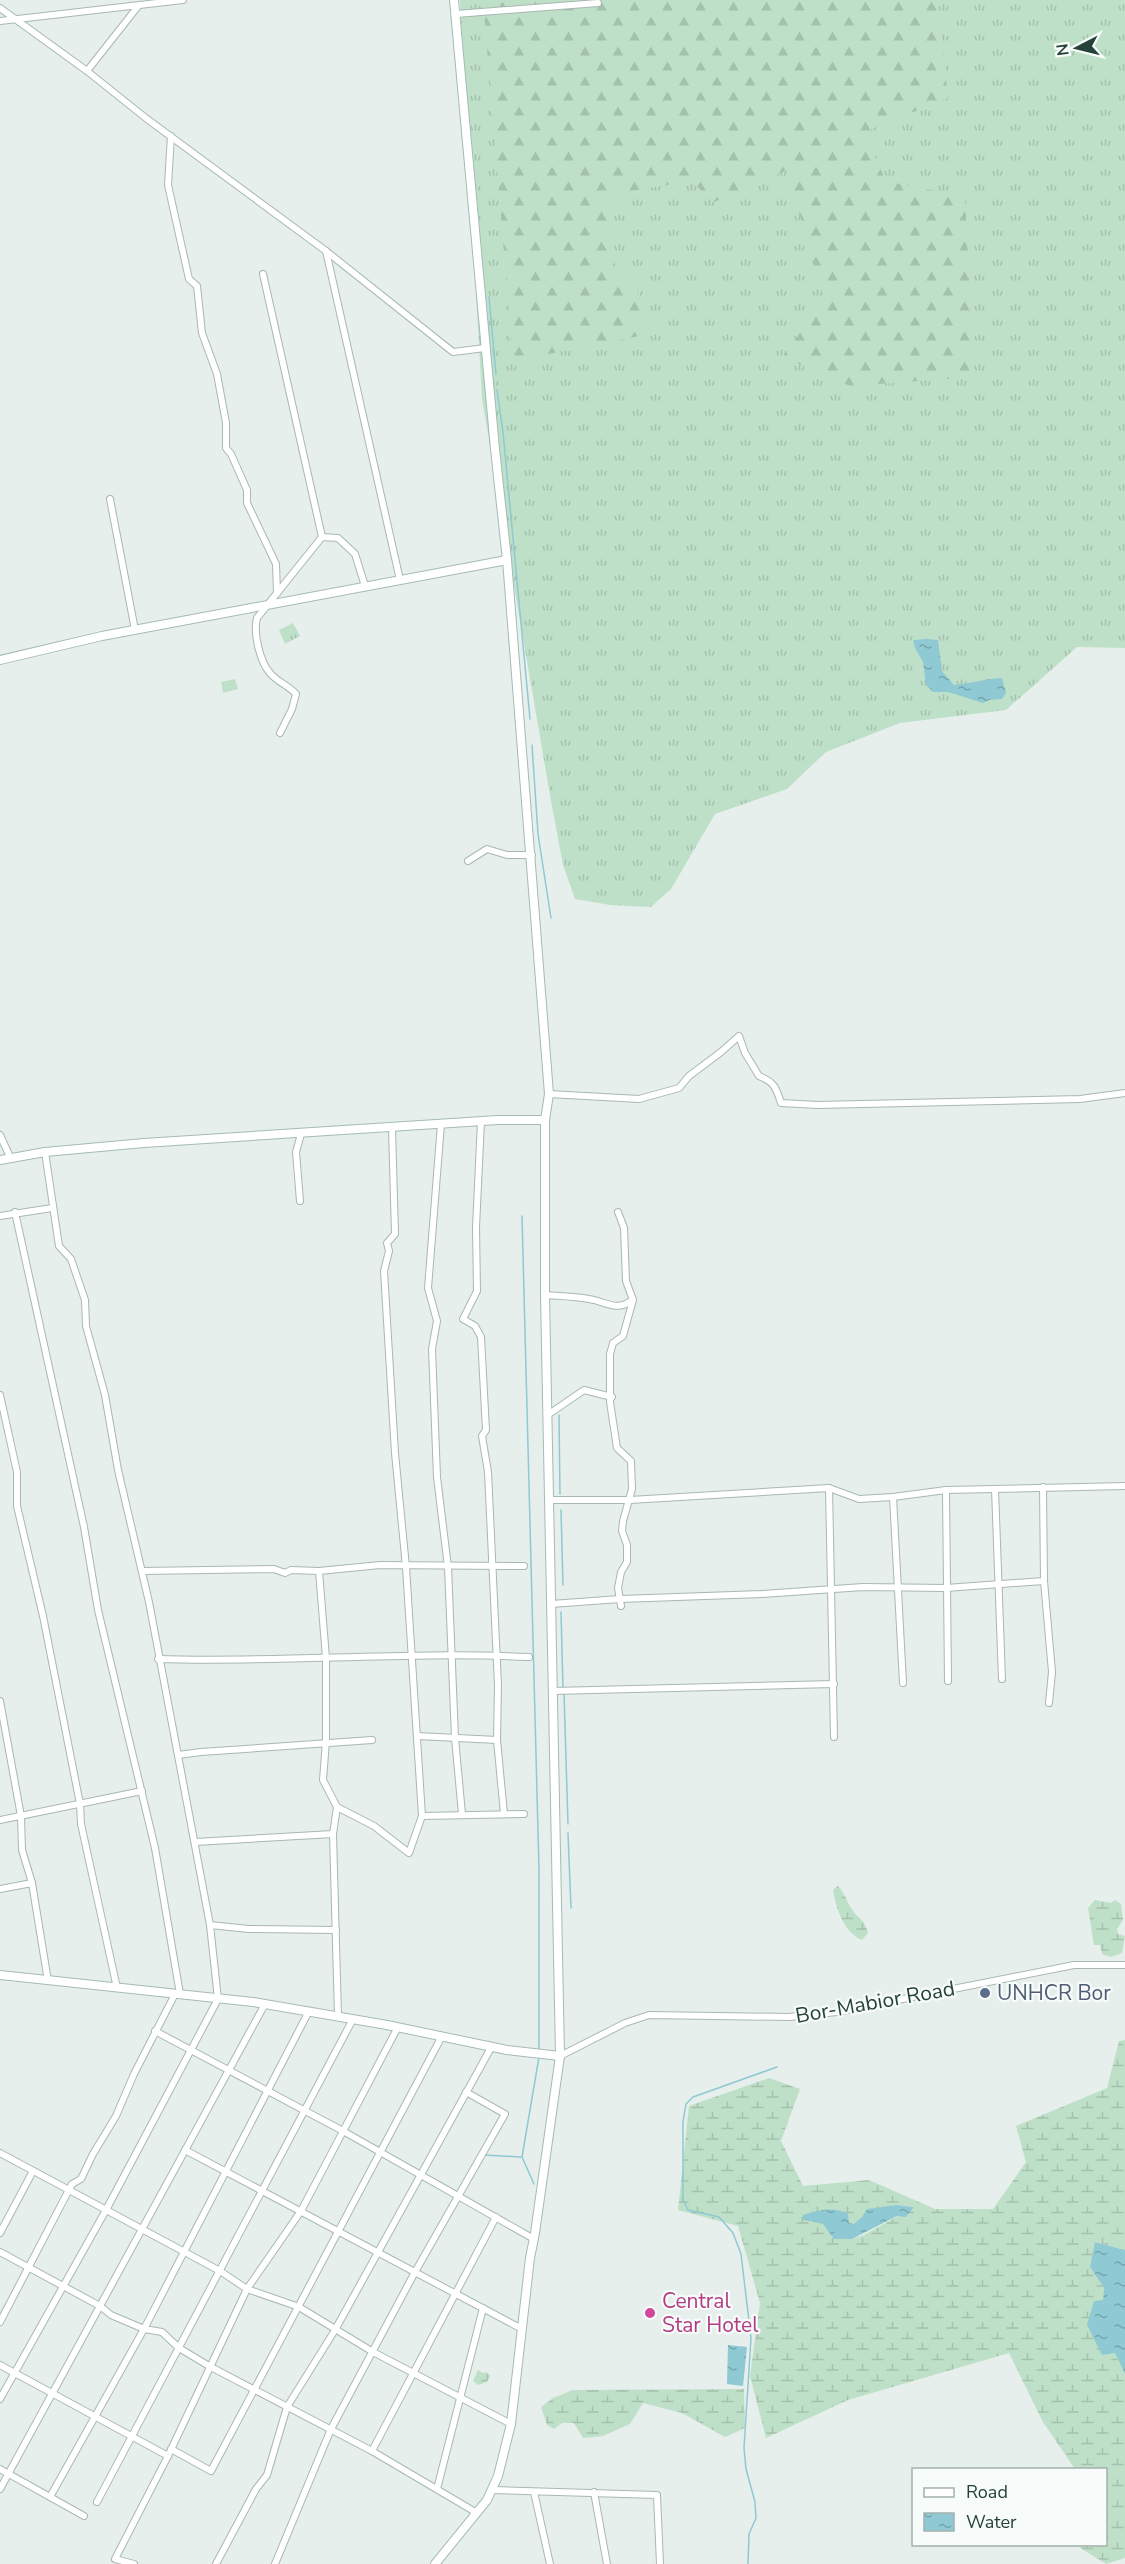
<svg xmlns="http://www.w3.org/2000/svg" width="1125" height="2564" font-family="'Nunito Sans',sans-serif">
<defs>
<pattern id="grass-tufts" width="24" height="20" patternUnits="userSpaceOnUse" patternTransform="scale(1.5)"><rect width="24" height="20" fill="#bfe0c8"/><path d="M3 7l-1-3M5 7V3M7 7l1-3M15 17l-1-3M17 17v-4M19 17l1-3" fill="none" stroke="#a4c1ad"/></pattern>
<pattern id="forest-firs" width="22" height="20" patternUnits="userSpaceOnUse" patternTransform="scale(1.5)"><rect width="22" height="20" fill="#bfe0c8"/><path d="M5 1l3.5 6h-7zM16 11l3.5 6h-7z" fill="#a4c1ad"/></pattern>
<pattern id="wetland-marsh" width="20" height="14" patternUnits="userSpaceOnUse" patternTransform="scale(1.5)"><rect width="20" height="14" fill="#bfe0c8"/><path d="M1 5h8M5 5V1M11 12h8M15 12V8" fill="none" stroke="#a4c1ad"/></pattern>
<pattern id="water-ripples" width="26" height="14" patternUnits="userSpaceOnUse" patternTransform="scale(1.5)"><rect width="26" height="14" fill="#8ec9d4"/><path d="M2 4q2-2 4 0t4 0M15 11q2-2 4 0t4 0" fill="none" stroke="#74a5ad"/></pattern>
</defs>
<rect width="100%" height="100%" fill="#e6efeb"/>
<g fill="url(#grass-tufts)">
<polygon points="460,0 1125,0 1125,648 1077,647 1006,710 900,723 826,752 787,789 715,814 671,889 651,907 610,905 575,899 563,865 551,801 482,399"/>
<polygon points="293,623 300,636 285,644 279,630"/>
<polygon points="235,679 238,689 223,693 221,682"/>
</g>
<polygon fill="url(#forest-firs)" points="483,0 938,0 948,98 864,132 886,181 965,197 974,377 850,386 783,357 824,299 787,170 714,202 691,181 607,195 615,265 637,287 645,335 513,361"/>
<g fill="url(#wetland-marsh)" fill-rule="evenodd">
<path d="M838 1886C845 1893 846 1900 851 1908 858 1919 864 1918 868 1933L862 1940C844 1933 836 1908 833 1890Z"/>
<polygon points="1095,1900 1111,1903 1115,1900 1121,1904 1123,1920 1117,1929 1118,1934 1125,1936 1122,1953 1111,1957 1102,1954 1100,1945 1094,1945 1088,1908"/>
<path d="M1125 2040V2250L1096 2242 1090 2267 1104 2288 1103 2300 1115 2353 1125 2374V2558L1106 2564 1076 2545 1106 2544V2470L1075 2469 1043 2422 1009 2353 848 2400 766 2438 750 2376 760 2303 738 2226 678 2210 689 2106 769 2078 800 2089 781 2141 803 2186 869 2180 935 2209H993L1026 2162 1016 2126 1107 2088 1119 2041ZM896 2205 914 2207 864 2235 852 2239H834L823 2224H855L862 2217Z"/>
<polygon points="478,2370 483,2373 487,2372 490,2376 487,2382 478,2385 473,2381"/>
<polygon points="744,2389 745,2428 725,2437 682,2413 643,2403 630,2424 603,2436 583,2438 574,2423 562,2423 554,2429 547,2425 541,2407 553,2398 573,2390"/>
</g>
<g fill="url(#water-ripples)">
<path d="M927 639 938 640 942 671 954 685C972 683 983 679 1002 678L1006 693 1002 699 989 700 983 703 948 692H933L926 685 923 662 915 648 913 640Z"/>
<path d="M896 2205 914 2207 906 2217 897 2216 852 2239H834L823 2224 802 2219 803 2215C818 2210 834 2206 848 2214L849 2223 854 2224 862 2217 867 2209Z"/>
<polygon points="1095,2242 1125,2250 1125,2374 1115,2353 1102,2355 1087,2325 1094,2301 1103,2300 1104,2288 1090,2267"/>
<polygon points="728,2345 747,2347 743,2386 727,2384"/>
</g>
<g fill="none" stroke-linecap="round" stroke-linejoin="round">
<g stroke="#8ec9d4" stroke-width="1.5">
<polyline points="489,297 496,374"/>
<polyline points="497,390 503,432 530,719"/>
<polyline points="532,745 538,834 551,918"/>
<polyline points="522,1216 539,1870 539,2049"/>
<polyline points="559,1415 560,1494"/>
<polyline points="561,1510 563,1585"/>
<polyline points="561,1612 563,1688"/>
<polyline points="564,1693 568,1824"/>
<polyline points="568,1833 571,1908"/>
<polyline points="484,2155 521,2157"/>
<polyline points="534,2184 522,2157 539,2057"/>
<polyline points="748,2564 749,2534 756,2518 755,2502 746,2469 744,2448 751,2338 741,2254 733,2233 719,2217 688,2210 683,2200 683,2122 686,2104 693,2097 777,2067"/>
</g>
<defs>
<g id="street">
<polyline points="139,5 87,71 147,119 326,251 453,352 485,348"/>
<polyline points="0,8 87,71"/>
<polyline points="456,14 598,3"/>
<polyline points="0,21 183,0"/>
<polyline points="171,136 168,185 189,279 197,286 202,333 217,374 226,423 226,448 231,454 247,490 247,503 276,564 277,593"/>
<polyline points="326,251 400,580"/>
<polyline points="263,274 322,537"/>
<polyline points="110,499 135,630"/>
<path d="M280 733 292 709 296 694C288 685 277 682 270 673 260 662 253 633 257 618L322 537 338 538 355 554 365 586"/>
<polyline points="468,861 487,849 507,855 532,855"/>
<path d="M549 1094 639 1099 679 1088 689 1076 721 1052 739 1036 745 1053 759 1076C774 1082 776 1087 781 1103L818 1105 1080 1099 1125 1093"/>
<polyline points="481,1121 476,1227 477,1291 463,1319 475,1326 481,1337 486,1430 482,1436 488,1472 498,1685 497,1740 504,1814"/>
<polyline points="441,1124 428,1288 437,1321 432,1349 437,1477 448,1567 455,1738 462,1814"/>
<polyline points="392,1128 395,1234 387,1243 389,1251 384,1271 395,1453 406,1567 422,1816"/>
<polyline points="0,1135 10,1157"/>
<polyline points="300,1201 296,1152 301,1134"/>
<polyline points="15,1212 84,1527 98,1610 155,1848 180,1994"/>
<polyline points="618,1212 624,1228 626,1281 633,1300 623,1336 613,1343 610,1354 610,1402 617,1448 631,1461 632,1489 623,1521 622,1531 627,1545 627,1562 621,1572 618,1588 621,1606"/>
<polyline points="0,1216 52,1208"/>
<path d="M545 1295C559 1296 575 1296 589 1299 604 1301 616 1312 631 1301"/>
<polyline points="0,1395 17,1472 17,1506 43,1616 80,1804 81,1824 117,1988"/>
<polyline points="549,1414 584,1390 612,1397"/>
<polyline points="1043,1487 1044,1581 1052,1672 1049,1703"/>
<polyline points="829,1488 834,1737"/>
<polyline points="995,1489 1002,1679"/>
<polyline points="946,1490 948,1681"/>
<polyline points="893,1497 903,1683"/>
<polyline points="549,1500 630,1500 829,1488 859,1499 893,1497 946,1490 1125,1486"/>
<polyline points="142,1571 274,1569 285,1573 291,1570 319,1571 380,1565 524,1566"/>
<polyline points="319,1571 326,1658 326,1741 323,1780 337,1807 333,1834 338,2016"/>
<polyline points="551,1604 620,1599 762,1594 863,1587 946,1588 1044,1581"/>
<path d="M158 1659C282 1663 406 1651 529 1657"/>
<polyline points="553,1691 834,1684"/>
<polyline points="0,1701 21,1816 22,1850 32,1883 48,1981"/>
<polyline points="417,1736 497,1740"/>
<polyline points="178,1755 201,1752 372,1740"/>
<polyline points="337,1807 374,1826 409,1853 422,1816 524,1814"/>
<polyline points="0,1820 142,1791"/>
<polyline points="195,1842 333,1834"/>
<polyline points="0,1889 32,1883"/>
<polyline points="210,1925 249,1929 336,1930"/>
<polyline points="155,2031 343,2131 534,2239"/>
<polyline points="560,2056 625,2023 649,2015 789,2017 837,2012 1074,1965 1125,1965"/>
<polyline points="185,2150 522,2329"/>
<polyline points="0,2153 220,2271 247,2289 299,2307 373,2352 511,2424"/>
<polyline points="0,2233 33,2171"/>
<polyline points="0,2252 100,2306 111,2315 144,2329 162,2332 179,2348 209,2366 372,2451 477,2513"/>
<polyline points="0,2322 72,2184 81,2179 93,2154 116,2116 134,2074 175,1994"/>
<polyline points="0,2365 168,2456"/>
<polyline points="0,2399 106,2210 218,1999 210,1925 149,1602 118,1470 105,1395 86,1326 85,1300 71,1259 59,1246 45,1152"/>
<polyline points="171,2449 211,2471 442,2036"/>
<polyline points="372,2451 496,2217"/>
<polyline points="0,2469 84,2516"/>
<polyline points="0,2489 265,2004"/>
<polyline points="437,2489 483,2308"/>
<polyline points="492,2490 657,2495 660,2564"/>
<polyline points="534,2492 550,2564"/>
<polyline points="594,2492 607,2564"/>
<polyline points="50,2497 144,2329 309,2011"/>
<polyline points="97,2502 353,2019"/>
<polyline points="134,2564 115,2559 168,2456 247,2289 301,2211 398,2027"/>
<polyline points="216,2564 256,2489 267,2475 287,2407 335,2330 492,2046"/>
<polyline points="275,2564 331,2429 415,2272 505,2114 466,2092"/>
</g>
<g id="secondary">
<polyline points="0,660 102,636 507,560"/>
<polyline points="0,1160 45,1152 144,1143 498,1120 545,1120"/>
<polyline points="0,1975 253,2002 387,2025 507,2050 560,2056"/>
<polyline points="435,2564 487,2500 498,2476 511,2424 530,2258 535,2233 560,2056 545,1295 545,1120 549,1094 507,560 495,449 454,0"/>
</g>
</defs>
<use href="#street" stroke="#a8b8b2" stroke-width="8"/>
<use href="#secondary" stroke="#a4bbb3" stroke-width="10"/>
<use href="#street" stroke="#fff" stroke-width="6"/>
<use href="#secondary" stroke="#fff" stroke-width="8"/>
</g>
<circle fill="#5c6f8a" stroke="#f7fbf9" stroke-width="2" cx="985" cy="1993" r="6"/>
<circle fill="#d1479c" stroke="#f7fbf9" stroke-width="2" cx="650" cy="2313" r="6"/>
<g text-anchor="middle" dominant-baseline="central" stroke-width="4.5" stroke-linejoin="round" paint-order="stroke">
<g font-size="21" fill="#4e5e75" stroke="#f7fbf9" text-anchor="start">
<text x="997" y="1993">UNHCR Bor</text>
</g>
<g font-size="21" fill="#24423a" stroke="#f7fbf9">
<text transform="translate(875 2002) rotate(-10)">Bor-Mabior Road</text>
</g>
<g font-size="21" fill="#b23c85" stroke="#f7fbf9" text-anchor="start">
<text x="662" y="2301">Central<tspan x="662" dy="24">Star Hotel</tspan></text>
</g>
</g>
<rect x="912" y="2468" width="195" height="78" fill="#f7fbf9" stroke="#a3b1ad" stroke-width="1.5"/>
<rect x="924" y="2488" width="30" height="9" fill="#ffffff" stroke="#a3b1ad" stroke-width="1.5"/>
<text x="966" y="2498" font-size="18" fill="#24423a">Road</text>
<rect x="924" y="2513" width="30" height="18" fill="url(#water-ripples)" stroke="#a3b1ad" stroke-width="1.5"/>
<text x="966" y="2528" font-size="18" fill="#24423a">Water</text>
<g transform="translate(1077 48) rotate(263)" stroke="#f7fbf9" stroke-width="4.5" paint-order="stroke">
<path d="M0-4.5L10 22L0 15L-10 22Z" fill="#24423a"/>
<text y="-9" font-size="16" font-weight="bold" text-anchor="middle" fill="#24423a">N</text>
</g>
</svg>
